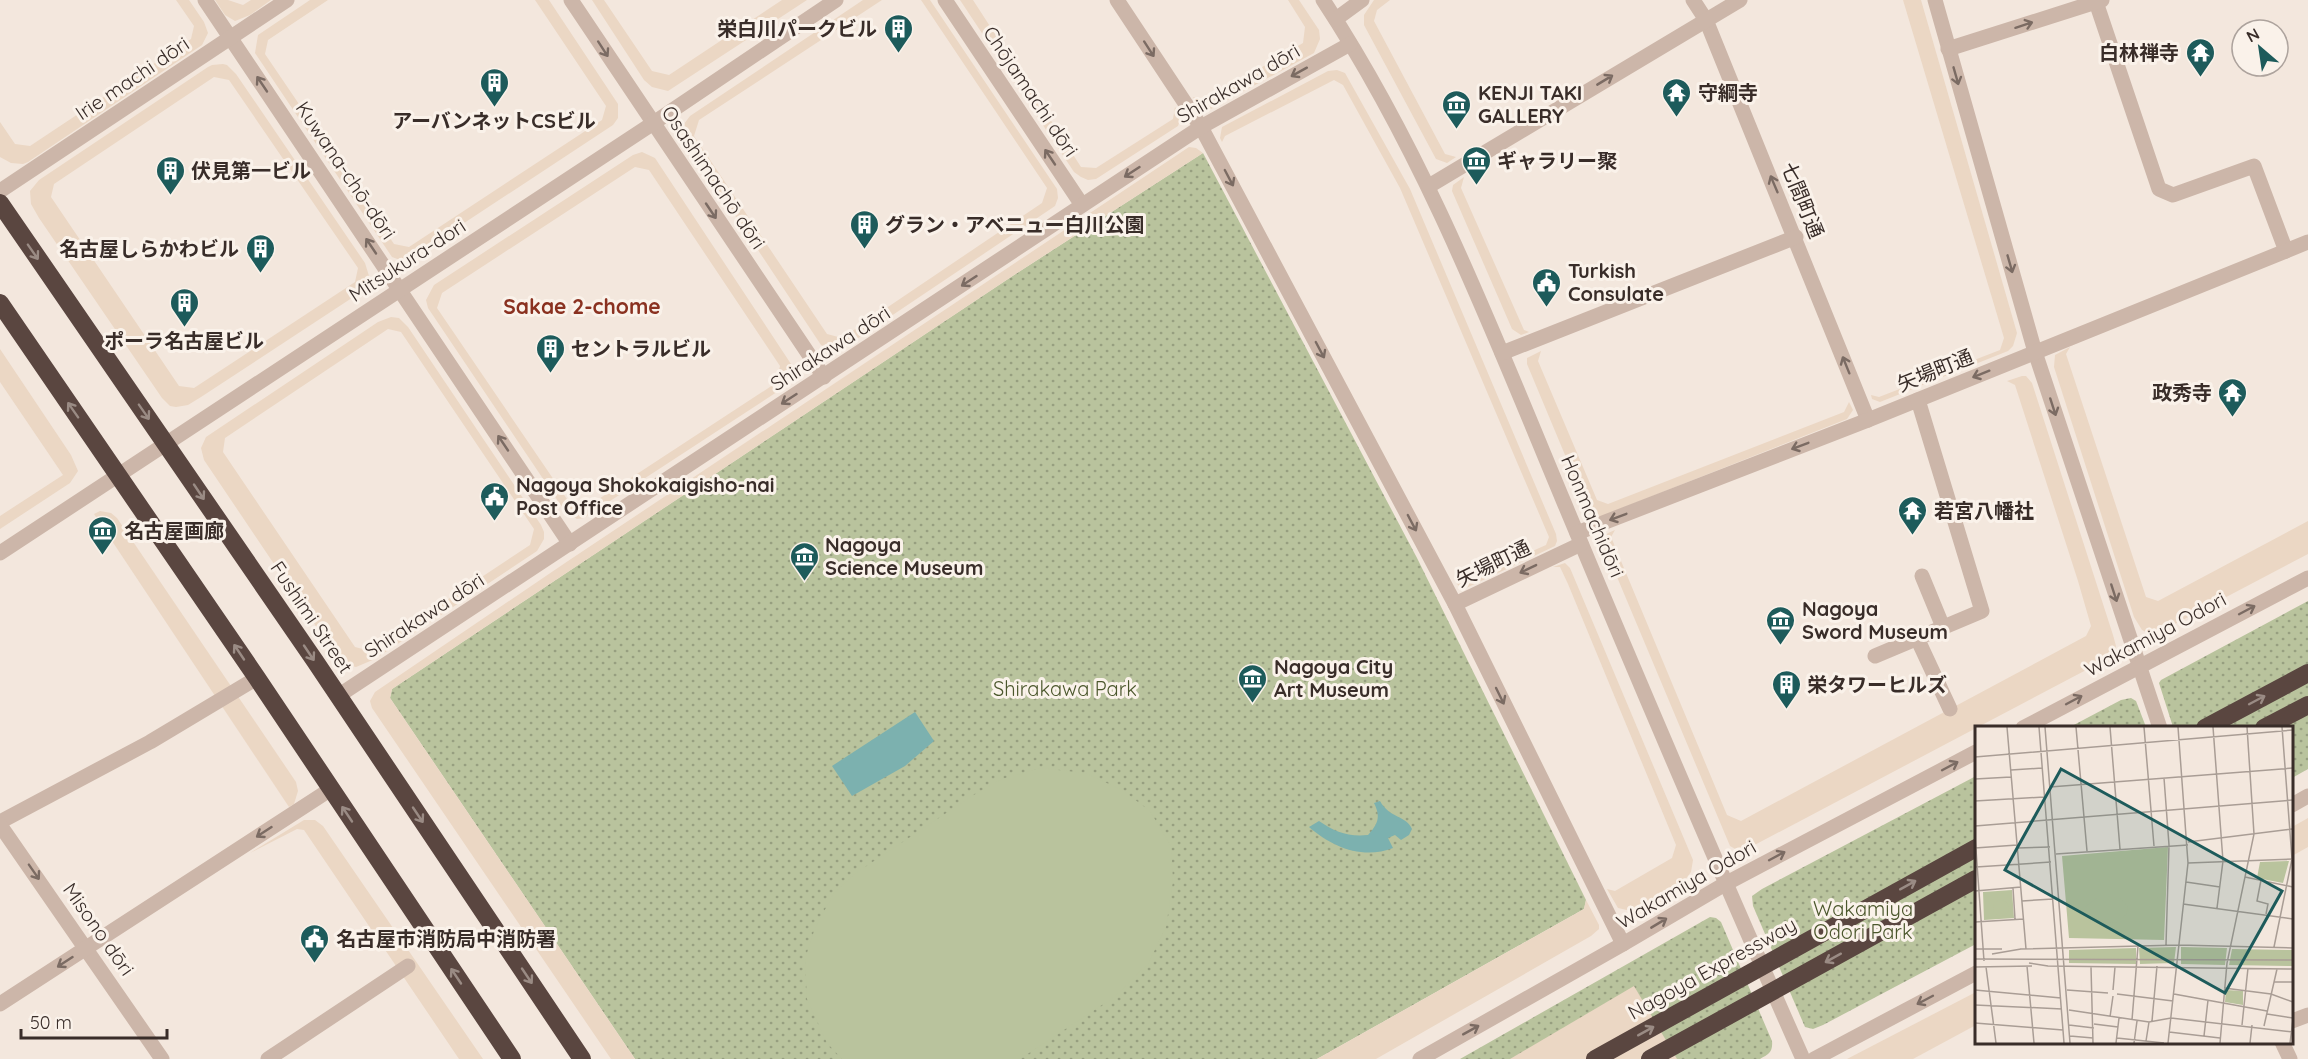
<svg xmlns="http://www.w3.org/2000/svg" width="2308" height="1059" font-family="Quicksand,'Noto Sans JP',sans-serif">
<defs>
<pattern id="park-dots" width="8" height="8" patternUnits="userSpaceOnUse" patternTransform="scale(1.5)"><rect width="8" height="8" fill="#b9c39d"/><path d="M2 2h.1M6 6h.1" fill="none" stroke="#979f80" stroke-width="1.8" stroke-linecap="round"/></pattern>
</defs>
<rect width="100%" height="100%" fill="#f3e7dd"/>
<g fill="url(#park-dots)">
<polygon points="1203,153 1417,558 1586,900 1584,909 1317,1059 635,1059 390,698 392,689 1014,275"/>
<polygon points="2308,601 2308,769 2292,778 2292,728 2173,727 2159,683 2161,680"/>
<polygon points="2131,698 2136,701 2146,727 2070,727 2121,700"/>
<polygon points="1976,776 1976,944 1823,1025 1813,1029 1805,1027 1753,906 1752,896 1762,889"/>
<path d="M1710 917 1716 918 1721 922 1772 1041C1773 1052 1769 1054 1760 1059H1460Z"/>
</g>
<polygon fill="#b9c39d" points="1040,768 1085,773 1122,790 1150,811 1171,846 1173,881 1166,927 1148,964 1114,997 1020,1059 842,1059 827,1043 807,999 805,959 815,928 834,893 856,873 972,796 1002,779"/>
<g fill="#ebd7c4" fill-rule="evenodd">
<polygon points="176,0 189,0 204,22 208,33 202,45 28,162 23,164 11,163 0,157 0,122 15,144 30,146 191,39 194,26"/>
<polygon points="215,0 228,0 243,5 251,0 271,0 250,15 235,21 225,15"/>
<polygon points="310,0 328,0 268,40 265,54 394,244 409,247 602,120 606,106 535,0 549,0 618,104 618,118 613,125 408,260 400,260 392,257 255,53 258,35"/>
<polygon points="592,0 604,0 652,71 669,75 782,0 807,0 668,91 652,87 644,80"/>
<polygon points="863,0 882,0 699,120 694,136 827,334 842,338 1042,203 1047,188 921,0 930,0 1057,189 1058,198 1055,206 842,349 834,351 828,350 821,345 685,140 683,131 684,124 690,116"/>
<polygon points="960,0 973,0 1081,167 1096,168 1173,119 1175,107 1181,117 1178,126 1096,179 1088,180 1081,177 1074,172"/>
<polygon points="1288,0 1299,0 1319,30 1320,39 1314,53 1209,110 1200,108 1193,97 1205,101 1303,43 1305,27"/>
<polygon points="1374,0 1390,0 1377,10 1374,21 1445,154 1456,157 1447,163 1436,159 1364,25 1364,15"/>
<polygon points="1903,0 1921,0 2017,333 2013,346 2008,351 1880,402 1872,399 1871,395 1879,397 2000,350 2004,338"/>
<path d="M223 64 227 65 236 74 365 263 369 276 366 287 361 292 201 397 188 405 176 407 170 406 162 398 39 218 31 204 30 191 39 180 208 67 212 65ZM214 77 229 80 358 268 355 282 194 388 179 386 51 197 54 184Z"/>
<polygon points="1337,70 1345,73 1410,189 1556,534 1557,541 1555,546 1464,589 1459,587 1455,580 1462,582 1546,545 1549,537 1400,188 1343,85 1334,80 1225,136 1222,142 1220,138 1222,127 1328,71"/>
<polygon points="1189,147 1196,148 1203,153 1014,275 392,689 390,698 635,1059 611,1059 372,708 370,701 375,692 568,561"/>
<path d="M642 152 655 158 791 364 794 373 791 380 783 388 584 518 577 519 564 510 428 308 426 300 434 285 633 155ZM635 167 649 170 780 366 776 383 585 508 571 505 437 308 442 293Z"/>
<polygon points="1464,177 1461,188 1524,330 1529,332 1521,335 1512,329 1452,191 1453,185"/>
<path d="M391 317 399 318 408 327 541 525 544 532V539L537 551 375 659 356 667 345 664 336 656 204 460 201 448 206 437 378 322ZM388 329 401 332 534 529 530 545 370 651 355 647 223 452 225 438Z"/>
<polygon points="2070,347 2066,354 2146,597 2158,601 2308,521 2308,554 2156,634 2150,634 2142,630 2134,617 2054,367 2055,355"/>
<polygon points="0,349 71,455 78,471 70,483 0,529 0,516 63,475 0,382"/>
<polygon points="1541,351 1538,361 1597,500 1608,504 1844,412 1849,402 1853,410 1847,419 1602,516 1597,516 1588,510 1527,364 1527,358"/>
<polygon points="2022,376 2026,376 2032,383 2113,635 2116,646 2115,652 2107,659 1747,849 1737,850 1730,846 1604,546 1603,538 1608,533 1615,530 1611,537 1727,815 1741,821 2086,636 2091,626 2078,581 2015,385 2007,381"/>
<polygon points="100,511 111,513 117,518 296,782 298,791 294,804 289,807 94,514"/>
<polygon points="1565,563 1570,568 1693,860 1691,872 1685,880 1631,911 1618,908 1607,889 1615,891 1672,858 1676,845 1568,584 1560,567 1553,567"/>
<polygon points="2308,818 2308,847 2292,856 2292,827"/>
<polygon points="304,820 315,820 323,826 483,1059 459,1059 304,830 297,829 250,853"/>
<polygon points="1586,900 1599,925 1599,929 1591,936 1376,1059 1317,1059 1584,909"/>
<polygon points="1634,986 1677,1059 1510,1059"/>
<polygon points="1976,992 1976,1025 1913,1059 1847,1059"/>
</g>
<g fill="#7cb1af">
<polygon points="915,712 934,741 905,766 852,796 832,766"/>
<path d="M1380 801C1390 819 1406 815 1412 829L1409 835 1401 840 1395 835 1388 838 1393 848C1363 860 1332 847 1309 827L1319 821C1335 832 1348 837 1368 835 1378 824 1381 817 1374 803Z"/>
</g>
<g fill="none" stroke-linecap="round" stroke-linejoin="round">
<g stroke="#ccb6a9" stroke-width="15">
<polyline points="205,0 570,544"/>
<polyline points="571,0 824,377"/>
<polyline points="945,0 1082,205"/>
<polyline points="1117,0 1201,127 1455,604 1623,944"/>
<path d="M1323 0C1425 155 1492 330 1563 500 1641 687 1721 874 1803 1059"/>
<polyline points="1693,0 1706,20 1868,420"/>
<polyline points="1935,0 2035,352 2160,728"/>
<polyline points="2096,2 2159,189 2173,195 2254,166 2286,251"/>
<polyline points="1336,19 1362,0"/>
<polyline points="1948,49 2102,0"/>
<polyline points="1429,186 1740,0"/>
<polyline points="0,191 287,0"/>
<polyline points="1502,353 1796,237"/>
<polyline points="1577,533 1868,420 2308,242"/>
<polyline points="0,553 652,124 836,0"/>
<polyline points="1922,576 1943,627"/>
<polyline points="1455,604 1581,544"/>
<polyline points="1917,638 1950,709"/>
<polyline points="1875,656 1982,611 1918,400"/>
<polyline points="338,696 1201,127 1350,44"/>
<polyline points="2023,728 2308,578"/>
<polyline points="2292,805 2308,796"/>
<polyline points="0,822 150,742 257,678"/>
<polyline points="0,825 162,1059"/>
<polyline points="0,1004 331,789"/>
<polyline points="2292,1021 2308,1015"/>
<polyline points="2282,1042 2290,1059"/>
<polyline points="268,1059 408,966"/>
<polyline points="1420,1059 1623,944 1725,884 1976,752"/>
<polyline points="1814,1059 1976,973"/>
</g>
<g stroke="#5a4640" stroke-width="18">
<polyline points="0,203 315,661 582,1059"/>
<polyline points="0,303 257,678 512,1059"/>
<polyline points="2205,728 2308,673"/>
<polyline points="2264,728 2308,705"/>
</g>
<g stroke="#5a4640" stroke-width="18">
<polyline points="1595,1059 1976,848"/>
<polyline points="1650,1059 1976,879"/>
</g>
</g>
<defs><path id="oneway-shaft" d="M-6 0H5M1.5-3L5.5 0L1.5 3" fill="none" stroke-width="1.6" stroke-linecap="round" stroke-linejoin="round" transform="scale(1.5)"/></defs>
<g stroke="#7b6b63">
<use href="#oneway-shaft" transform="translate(2024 25) rotate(-18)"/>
<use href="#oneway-shaft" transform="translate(603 49) rotate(57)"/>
<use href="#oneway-shaft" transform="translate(1149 49) rotate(57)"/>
<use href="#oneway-shaft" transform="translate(1299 72) rotate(151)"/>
<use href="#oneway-shaft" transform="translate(1956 76) rotate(74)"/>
<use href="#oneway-shaft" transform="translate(1605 80) rotate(-31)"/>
<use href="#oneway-shaft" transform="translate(262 84) rotate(-124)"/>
<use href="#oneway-shaft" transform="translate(1050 157) rotate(-124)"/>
<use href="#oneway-shaft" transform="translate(1132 172) rotate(147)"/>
<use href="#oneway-shaft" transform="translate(1229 178) rotate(62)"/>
<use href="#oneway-shaft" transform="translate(1774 184) rotate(-113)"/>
<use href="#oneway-shaft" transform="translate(711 211) rotate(56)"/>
<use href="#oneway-shaft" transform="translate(371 246) rotate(-124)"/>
<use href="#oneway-shaft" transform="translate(2010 264) rotate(74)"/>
<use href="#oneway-shaft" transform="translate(969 281) rotate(147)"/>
<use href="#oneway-shaft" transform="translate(1320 350) rotate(62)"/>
<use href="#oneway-shaft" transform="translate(1846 365) rotate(-112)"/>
<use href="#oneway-shaft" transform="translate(1981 374) rotate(158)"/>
<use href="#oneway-shaft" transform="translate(789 399) rotate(147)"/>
<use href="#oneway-shaft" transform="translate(2053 407) rotate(72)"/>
<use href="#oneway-shaft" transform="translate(503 443) rotate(-124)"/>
<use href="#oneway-shaft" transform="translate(1800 446) rotate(159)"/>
<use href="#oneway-shaft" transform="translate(1618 517) rotate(159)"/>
<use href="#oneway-shaft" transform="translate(1412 523) rotate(62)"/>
<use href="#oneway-shaft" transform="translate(1528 569) rotate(154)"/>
<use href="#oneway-shaft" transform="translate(2114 593) rotate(72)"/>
<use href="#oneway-shaft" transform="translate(2247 610) rotate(-28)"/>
<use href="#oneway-shaft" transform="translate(1500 696) rotate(64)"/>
<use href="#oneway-shaft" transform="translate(2074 700) rotate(-28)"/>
<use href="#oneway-shaft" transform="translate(1950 766) rotate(-28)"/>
<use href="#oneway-shaft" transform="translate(264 832) rotate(147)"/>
<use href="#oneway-shaft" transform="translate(1777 856) rotate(-28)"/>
<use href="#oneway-shaft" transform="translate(34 872) rotate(55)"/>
<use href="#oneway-shaft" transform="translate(1659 923) rotate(-31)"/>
<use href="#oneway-shaft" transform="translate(65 962) rotate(147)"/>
<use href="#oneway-shaft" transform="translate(1925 1000) rotate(152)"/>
<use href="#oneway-shaft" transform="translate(1471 1030) rotate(-29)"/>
</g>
<g stroke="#9a8b84">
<use href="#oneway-shaft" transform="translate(33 252) rotate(55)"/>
<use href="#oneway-shaft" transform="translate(73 410) rotate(-125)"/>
<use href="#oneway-shaft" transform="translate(144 412) rotate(55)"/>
<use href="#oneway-shaft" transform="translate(199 492) rotate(56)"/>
<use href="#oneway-shaft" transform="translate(239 652) rotate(-124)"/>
<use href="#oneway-shaft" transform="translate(309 653) rotate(56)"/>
<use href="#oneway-shaft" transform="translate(2257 700) rotate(-28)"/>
<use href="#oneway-shaft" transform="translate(347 814) rotate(-124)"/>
<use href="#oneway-shaft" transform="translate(418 815) rotate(56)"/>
<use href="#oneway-shaft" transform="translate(1908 885) rotate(-29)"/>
<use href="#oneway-shaft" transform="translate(1833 958) rotate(151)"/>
<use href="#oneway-shaft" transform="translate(456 976) rotate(-124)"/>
<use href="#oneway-shaft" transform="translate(527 976) rotate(56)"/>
<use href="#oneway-shaft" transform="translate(1646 1031) rotate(-29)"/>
</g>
<defs>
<symbol id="building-pin" viewBox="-11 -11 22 30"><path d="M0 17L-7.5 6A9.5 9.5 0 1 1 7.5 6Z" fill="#1d5b5b" stroke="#faf2ea"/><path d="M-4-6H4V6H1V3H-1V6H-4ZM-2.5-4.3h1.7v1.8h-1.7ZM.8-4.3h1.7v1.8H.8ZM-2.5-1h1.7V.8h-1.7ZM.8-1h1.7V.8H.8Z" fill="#fff"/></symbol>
<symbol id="temple-pin" viewBox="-11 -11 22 30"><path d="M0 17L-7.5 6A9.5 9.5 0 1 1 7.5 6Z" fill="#1d5b5b" stroke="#faf2ea"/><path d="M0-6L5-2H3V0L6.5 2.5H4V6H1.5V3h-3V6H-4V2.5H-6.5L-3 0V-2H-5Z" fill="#fff"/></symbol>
<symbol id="museum-pin" viewBox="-11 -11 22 30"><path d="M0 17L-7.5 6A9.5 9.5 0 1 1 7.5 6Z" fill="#1d5b5b" stroke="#faf2ea"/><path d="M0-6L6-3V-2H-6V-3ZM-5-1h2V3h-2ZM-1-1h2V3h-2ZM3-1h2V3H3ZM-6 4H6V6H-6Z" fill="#fff"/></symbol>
<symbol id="civic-pin" viewBox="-11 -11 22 30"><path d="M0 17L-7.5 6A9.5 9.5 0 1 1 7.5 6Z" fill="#1d5b5b" stroke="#faf2ea"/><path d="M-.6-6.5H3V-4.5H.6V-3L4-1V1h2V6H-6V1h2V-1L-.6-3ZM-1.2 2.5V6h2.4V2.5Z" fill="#fff"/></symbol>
</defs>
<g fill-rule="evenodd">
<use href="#building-pin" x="882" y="12" width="33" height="45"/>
<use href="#temple-pin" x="2184" y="36" width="33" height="45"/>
<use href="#building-pin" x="478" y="66" width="33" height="45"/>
<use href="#temple-pin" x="1660" y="76" width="33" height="45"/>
<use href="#museum-pin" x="1440" y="88" width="33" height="45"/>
<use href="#museum-pin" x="1460" y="144" width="33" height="45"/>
<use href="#building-pin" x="154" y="154" width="33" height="45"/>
<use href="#building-pin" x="848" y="208" width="33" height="45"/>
<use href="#building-pin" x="244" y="232" width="33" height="45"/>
<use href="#civic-pin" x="1530" y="266" width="33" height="45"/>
<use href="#building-pin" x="168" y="286" width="33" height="45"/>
<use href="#building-pin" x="534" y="332" width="33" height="45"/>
<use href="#temple-pin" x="2216" y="376" width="33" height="45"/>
<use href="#civic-pin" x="478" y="480" width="33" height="45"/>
<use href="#temple-pin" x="1896" y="494" width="33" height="45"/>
<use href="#museum-pin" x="86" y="514" width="33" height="45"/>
<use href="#museum-pin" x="788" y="540" width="33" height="45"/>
<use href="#museum-pin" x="1764" y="604" width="33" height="45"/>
<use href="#museum-pin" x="1236" y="662" width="33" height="45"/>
<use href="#building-pin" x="1770" y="668" width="33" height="45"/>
<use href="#civic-pin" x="298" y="922" width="33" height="45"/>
</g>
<g text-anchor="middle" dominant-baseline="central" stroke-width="6" stroke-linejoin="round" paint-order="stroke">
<g font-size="20" font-weight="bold" fill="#392d29" stroke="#faf2ea" text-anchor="start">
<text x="877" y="28" text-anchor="end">栄白川パークビル</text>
<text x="2179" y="52" text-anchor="end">白林禅寺</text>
<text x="1478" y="92">KENJI TAKI<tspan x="1478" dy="23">GALLERY</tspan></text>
<text x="1698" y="92">守綱寺</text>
<text x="494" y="120" text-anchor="middle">アーバンネットCSビル</text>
<text x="1497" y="160">ギャラリー聚</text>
<text x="191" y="170">伏見第一ビル</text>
<text x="885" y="224">グラン・アベニュー白川公園</text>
<text x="239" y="248" text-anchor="end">名古屋しらかわビル</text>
<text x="1568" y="270">Turkish<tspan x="1568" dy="23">Consulate</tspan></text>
<text x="184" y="340" text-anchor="middle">ポーラ名古屋ビル</text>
<text x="571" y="348">セントラルビル</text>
<text x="2212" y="392" text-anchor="end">政秀寺</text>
<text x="516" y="484">Nagoya Shokokaigisho-nai<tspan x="516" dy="23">Post Office</tspan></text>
<text x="1934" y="510">若宮八幡社</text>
<text x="124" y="530">名古屋画廊</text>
<text x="825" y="544">Nagoya<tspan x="825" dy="23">Science Museum</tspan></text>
<text x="1802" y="608">Nagoya<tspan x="1802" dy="23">Sword Museum</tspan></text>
<text x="1274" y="666">Nagoya City<tspan x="1274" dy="23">Art Museum</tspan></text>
<text x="1807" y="684">栄タワーヒルズ</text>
<text x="336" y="938">名古屋市消防局中消防署</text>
</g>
<g font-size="20" fill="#392d29" stroke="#faf2ea">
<text transform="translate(132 78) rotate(-34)">Irie machi dōri</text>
<text transform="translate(1238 83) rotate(-30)">Shirakawa dōri</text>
<text transform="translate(1031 91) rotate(56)">Chōjamachi dōri</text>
<text transform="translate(346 170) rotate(56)">Kuwana-chō-dōri</text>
<text transform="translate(714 177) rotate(56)">Osashimachō dōri</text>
<text transform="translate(1803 200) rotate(68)">七間町通</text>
<text transform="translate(407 260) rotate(-33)">Mitsukura-dori</text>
<text transform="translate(830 348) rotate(-33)">Shirakawa dōri</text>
<text transform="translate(1935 370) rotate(-22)">矢場町通</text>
<text transform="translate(1593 516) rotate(67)">Honmachidōri</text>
<text transform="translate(1493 563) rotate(-26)">矢場町通</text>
<text transform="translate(424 615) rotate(-33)">Shirakawa dōri</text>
<text transform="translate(312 617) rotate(56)">Fushimi Street</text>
<text transform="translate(2155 634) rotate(-28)">Wakamiya Odori</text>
<text transform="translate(1686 884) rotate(-30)">Wakamiya Odori</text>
<text transform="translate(99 929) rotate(55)">Misono dōri</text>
<text transform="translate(1712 968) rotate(-29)">Nagoya Expressway</text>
</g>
<g font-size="20" fill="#4b572c" stroke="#faf2ea">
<text x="1065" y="688">Shirakawa Park</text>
<text x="1863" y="908">Wakamiya<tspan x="1863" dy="23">Odori Park</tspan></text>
</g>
<g font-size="21" font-weight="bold" fill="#8a3120" stroke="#faf2ea">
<text x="582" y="306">Sakae 2-chome</text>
</g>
</g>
<g transform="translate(1975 726)">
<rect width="318" height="318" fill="#f3e7dd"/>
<path d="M193 121 189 214 94 212 87 130ZM314 135 308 157 282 152 285 136ZM37 164 39 192 9 194 8 166ZM206 221 252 222 250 239 206 238ZM161 222V238L94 237V224ZM164 222 201 221 199 237 165 238ZM257 223 318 224V240L254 239ZM251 264 268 265V279L250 276Z" fill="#b9c39d"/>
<path d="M122 172H145L153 181 151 189 140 197 115 196 110 181ZM18 182a8 8 0 1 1 16 0a8 8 0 1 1-16 0Z" fill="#b9c39d"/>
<path fill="none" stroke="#a99d95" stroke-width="1.5" d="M32 1 51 223M64 1 89 317M70 1 95 317M101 1 112 125M135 1 145 123M169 1 179 120M238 1 248 135 242 182M0 31 318 4M36 44 67 42M189 52 194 119 191 219M0 53 36 51M75 61 318 42M0 75 69 71M0 100 318 74M0 110 9 235M213 116 317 103M0 122 42 119M42 122 75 121M81 128 213 119M213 137 318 133M1 141 76 136M270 151 318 161M286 154 282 175 293 178 291 188M211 156 245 161M38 162 40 193M0 165 46 161M47 175 78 173M208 178 318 193M0 196 49 193M299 221 317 133 307 1M0 223H27M45 223 204 219 318 222M17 228 46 223M0 233 318 234M54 237 73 240M52 240 59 317M72 240 318 243M0 241 57 240M11 241 21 317M116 241 118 317M299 256H318M249 262 296 268 318 276M0 264 86 272M92 264 133 267M138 264 140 241M142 268 198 275M199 268 292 285M0 279 87 283M94 284 174 296 196 292 318 306M292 288 318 292M135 291 138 270M157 294 163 220M177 295 182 240M0 297 88 304M119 298 143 301M94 299 119 302M267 299 273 242M289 300 302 243M194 306 245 312M95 310 118 312M229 310 233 274M142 312 189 317M171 315 174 296M141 317 144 292M159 317 162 295M193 317 213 137 203 1M245 317 252 237 279 108 272 1M275 317 277 299M315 317 318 293"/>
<path fill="#1d5b5b" fill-opacity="0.15" stroke="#1d5b5b" stroke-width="3" d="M86 43 307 165 250 267 30 144Z"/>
<rect width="318" height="318" fill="none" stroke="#392d29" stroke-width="3"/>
</g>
<g transform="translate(2260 48) rotate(331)"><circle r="28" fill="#faf2ea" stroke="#ada39d" stroke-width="1.5"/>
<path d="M0-4.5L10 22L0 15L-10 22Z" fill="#1d5b5b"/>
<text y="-9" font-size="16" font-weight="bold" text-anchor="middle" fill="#392d29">N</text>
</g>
<path d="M21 1029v9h146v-9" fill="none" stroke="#392d29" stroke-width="3"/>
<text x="30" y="1029" font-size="18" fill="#392d29" stroke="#faf2ea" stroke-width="4.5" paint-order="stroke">50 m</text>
</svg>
